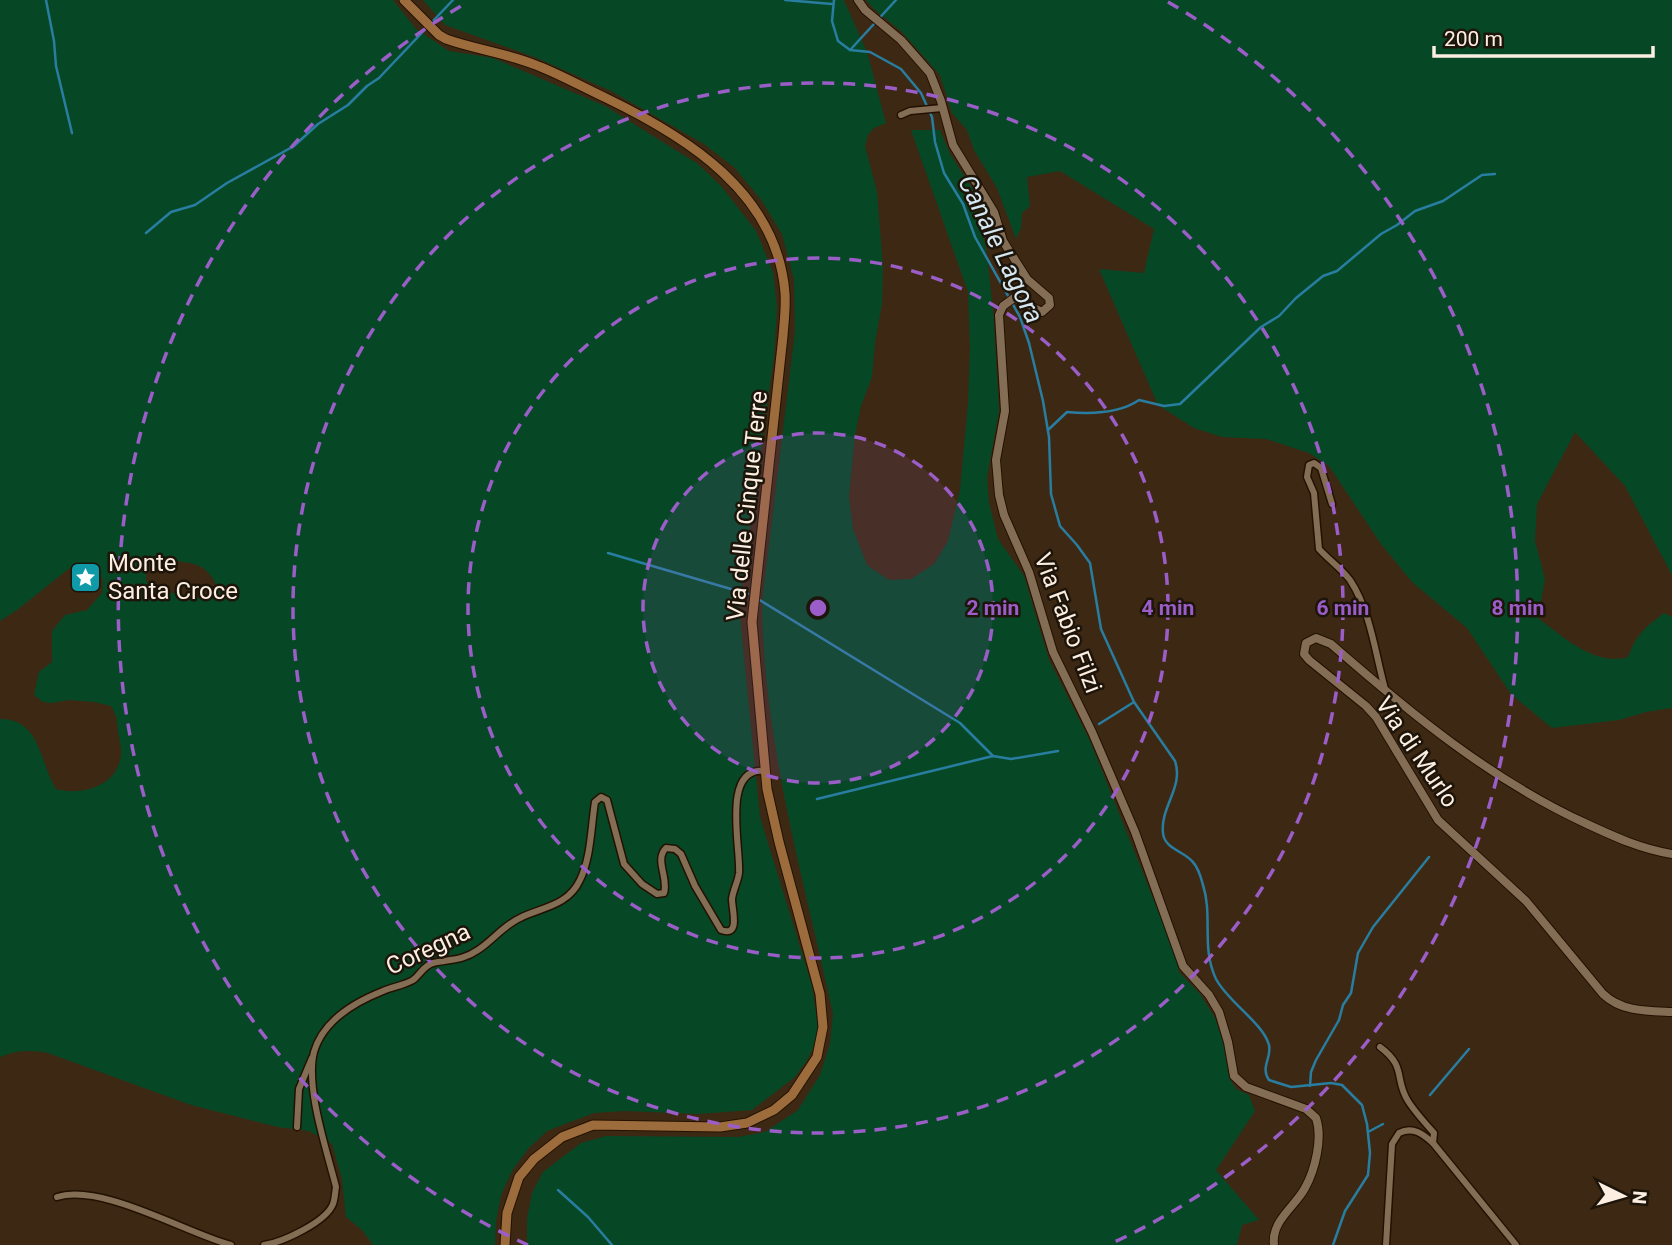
<svg xmlns="http://www.w3.org/2000/svg" width="1672" height="1245" font-family="Roboto,sans-serif">
<rect width="100%" height="100%" fill="#3d2913"/>
<g fill="#064826" fill-rule="evenodd">
<path d="M0 0H393L416 29 449 51 493 58 605 106 698 164 722 187 756 231 773 272 777 308 774 356 739 607 760 817 812 986 818 1027 815 1044 806 1062 795 1077 752 1110 698 1114 625 1111 594 1113 547 1131 528 1149 512 1171 501 1195 496 1221 495 1245H373L362 1230 346 1217 342 1179 332 1144 309 1131 278 1127 191 1105 48 1053C30 1050 17 1050 0 1057V719C41 719 39 762 56 789 82 796 118 786 121 755 122 748 119 739 118 732 117 721 117 716 111 706L94 702 69 700 51 703 43 702 34 695 39 672 52 662V631L65 615 87 610 102 593 103 580 95 568 78 564 71 567 17 610 0 621ZM161 560C188 563 204 559 217 586L214 596 209 600 157 590 146 581V565Z"/>
<path d="M423 0H844L867 52 886 123 874 128 868 135 865 146 877 192 883 267 882 304 875 342 872 377 861 406 855 435 849 497 853 529 867 565 889 580 911 579 934 564 948 541 960 490 968 403 970 347 968 292 911 130H940L950 154 972 188 986 248 993 309 999 411 987 477 989 503 998 539 1024 576 1049 660 1090 741 1175 953 1179 972 1200 994 1215 1018 1223 1042 1229 1078 1236 1089 1249 1095 1255 1111 1216 1170 1259 1220 1242 1225 1237 1245H527V1219L532 1193 543 1172 581 1143 606 1136 738 1137 765 1132 798 1110 820 1075 830 1044 833 1014C804 879 763 742 762 602L795 332 794 280 782 234 762 201 735 168 704 144 611 91 537 58 445 25Z"/>
<path d="M866 0H1672V575L1625 486 1575 432 1537 504 1535 541 1545 579 1538 618C1563 637 1596 667 1628 657 1638 632 1644 629 1664 613L1672 617V708L1646 712 1619 720 1552 728 1511 694 1467 628 1412 582 1381 544 1329 466 1309 453 1266 439 1222 437 1194 428 1158 405 1099 269 1144 273 1154 229 1060 171 1027 177 1030 206 1022 213 1021 228 1016 239 997 188 974 150 967 130 952 113 940 75 902 32 874 9Z"/>
</g>
<g fill="none" stroke-linecap="round" stroke-linejoin="round">
<g stroke="#297da1" stroke-width="2.5">
<polyline points="46,0 54,41 56,66 72,133"/>
<polyline points="785,0 832,4"/>
<path d="M834 0 832 21 838 41 850 50 870 52 901 69 921 93 932 117 935 142 944 173 963 204 975 237 1020 317 1029 343 1043 401 1049 437 1051 494 1060 526 1077 545 1090 563 1101 629 1134 702 1175 761C1184 787 1160 807 1163 833 1164 848 1183 851 1192 861 1198 867 1201 877 1203 885 1213 916 1201 948 1216 979 1228 1002 1263 1023 1269 1045 1272 1058 1260 1067 1269 1080L1291 1087 1331 1083 1342 1085 1362 1105 1367 1124 1370 1153 1368 1175 1345 1211 1333 1245"/>
<polyline points="851,49 896,0"/>
<polyline points="146,233 171,212 195,205 227,183 294,146 318,124 348,105 367,86 379,78 453,0"/>
<path d="M1048 430 1067 412C1090 414 1119 414 1139 400L1164 406 1180 404 1261 327 1279 316 1296 298 1323 276 1337 271 1381 234 1397 225 1415 211 1443 201 1482 175 1495 174"/>
<polyline points="608,553 748,594"/>
<polyline points="758,599 960,723 993,756"/>
<polyline points="1099,724 1134,702"/>
<polyline points="817,799 993,756 1011,759 1058,751"/>
<polyline points="1310,1086 1311,1072 1316,1060 1339,1020 1343,1005 1351,993 1358,953 1373,927 1429,857"/>
<polyline points="1430,1095 1469,1049"/>
<polyline points="1368,1132 1383,1124"/>
<polyline points="558,1190 588,1217 612,1245"/>
</g>
<defs>
<g id="minor">
<polyline points="901,115 910,111 942,108"/>
<path d="M1332 504 1321 468 1314 463 1309 465 1307 477 1314 493 1319 549C1329 560 1341 568 1350 580 1371 612 1375 653 1385 689"/>
<path d="M1380 1047C1407 1067 1394 1079 1408 1101 1415 1112 1425 1123 1434 1133L1433 1143"/>
<polyline points="297,1127 299,1089 312,1058"/>
<path d="M57 1197C102 1183 186 1233 231 1245"/>
<path d="M264 1245C283 1242 326 1222 333 1204 335 1199 335 1192 336 1187 327 1151 305 1087 314 1052 323 1021 355 1002 383 991 392 987 405 985 413 980 420 975 424 965 433 963 450 959 462 961 478 950 493 940 503 926 520 918 542 907 568 906 580 880 591 858 591 827 595 802L601 797 607 800 624 864 642 884 657 894 664 893C669 878 654 860 666 848L675 849 681 854 695 886 721 930C741 937 732 911 732 899 733 890 738 882 739 873 741 849 721 767 764 771"/>
<path d="M1386 1245 1392 1144 1399 1133C1413 1126 1423 1134 1433 1143L1516 1245"/>
</g>
<g id="tertiary">
<path d="M858 0 865 10 901 40 930 73 941 101 953 145 994 212 1003 241 1027 279 1049 298 1050 305 1042 312 1014 298 1003 306 999 315 1005 411 996 460 999 495 1004 515 1029 572 1053 652 1092 732 1135 832 1183 966 1209 995 1219 1012 1228 1042 1234 1076 1246 1087 1306 1109 1316 1118C1323 1138 1315 1170 1305 1188 1294 1208 1271 1221 1274 1245"/>
<path d="M1672 854C1641 849 1615 837 1587 824 1491 780 1410 713 1331 644L1316 638 1306 643 1304 654 1309 660 1366 706 1376 717 1438 820 1526 901 1603 994C1622 1012 1647 1011 1672 1012"/>
</g>
<path id="secondary" d="M404 0 439 35 446 39C474 49 505 53 533 64 558 73 582 87 606 98 687 137 777 193 785 293 786 308 784 322 783 336L752 622 767 789 779 842 820 994 823 1027 817 1057 792 1095 774 1110 747 1123 720 1127 593 1125 562 1137 534 1159 519 1177 507 1213 505 1245"/>
</defs>
<use href="#minor" stroke="#231100" stroke-width="9"/>
<use href="#tertiary" stroke="#231100" stroke-width="10"/>
<use href="#secondary" stroke="#231100" stroke-width="11"/>
<use href="#minor" stroke="#846d55" stroke-width="6"/>
<use href="#tertiary" stroke="#846d55" stroke-width="8"/>
<use href="#secondary" stroke="#9d6c3c" stroke-width="9"/>
</g>
<circle cx="818" cy="608" r="175" fill="#9b5dc8" fill-opacity=".12"/>
<g fill="none" stroke="#9b5dc8" stroke-width="3.5" stroke-dasharray="12 9">
<circle cx="818" cy="608" r="175"/>
<circle cx="818" cy="608" r="350"/>
<circle cx="818" cy="608" r="525"/>
<path d="M528 1245A700 700 0 0 1 468 2M1168 2A700 700 0 0 1 1108 1245"/>
</g>
<defs>
<symbol id="sight-square" viewBox="-11 -11 22 22"><rect x="-9" y="-9" width="18" height="18" rx="4" fill="#0f9aa8" stroke="#1d140a"/><path d="M0-6L1.8-2.2L6-1.7L2.9 1.2L3.7 5.4L0 3.3L-3.7 5.4L-2.9 1.2L-6-1.7L-1.8-2.2Z" fill="#fff"/></symbol>
</defs>
<g fill-rule="evenodd">
<use href="#sight-square" x="68" y="560" width="35" height="35"/>
</g>
<g text-anchor="middle" dominant-baseline="central" stroke-width="5" stroke-linejoin="round" paint-order="stroke">
<g font-size="24" fill="#fcefe1" stroke="#1d140a">
<text transform="translate(747 506) rotate(-84)">Via delle Cinque Terre</text>
<text transform="translate(1068 623) rotate(69)">Via Fabio Filzi</text>
<text transform="translate(1417 752) rotate(56)">Via di Murlo</text>
<text transform="translate(428 949) rotate(-25)">Coregna</text>
</g>
<g font-size="24" fill="#fcefe1" stroke="#1d140a" text-anchor="start">
<text x="108" y="563">Monte<tspan x="108" dy="28">Santa Croce</tspan></text>
</g>
<g font-size="26" font-style="italic" fill="#d5e8f2" stroke="#1d140a">
<text transform="translate(1001 249) rotate(64)">Canale Lagora</text>
</g>
</g>
<circle cx="818" cy="608" r="10" fill="#9b5dc8" stroke="#1d140a" stroke-width="3.5"/>
<g font-size="21" text-anchor="middle" font-weight="bold" fill="#9b5dc8" stroke="#1d140a" stroke-width="5" stroke-linejoin="round" paint-order="stroke">
<text x="993" y="615">2 min</text>
<text x="1168" y="615">4 min</text>
<text x="1343" y="615">6 min</text>
<text x="1518" y="615">8 min</text>
</g>
<g transform="translate(1623 1196) rotate(95)" stroke="#1d140a" stroke-width="5" paint-order="stroke">
<path d="M0-5L12 26L0 18L-12 26Z" fill="#fcefe1"/>
<text y="-10" font-size="19" font-weight="bold" text-anchor="middle" fill="#fcefe1">N</text>
</g>
<path d="M1434 46v10h219v-10" fill="none" stroke="#fcefe1" stroke-width="3.5"/>
<text x="1444" y="46" font-size="21" fill="#fcefe1" stroke="#1d140a" stroke-width="5" paint-order="stroke">200 m</text>
</svg>
